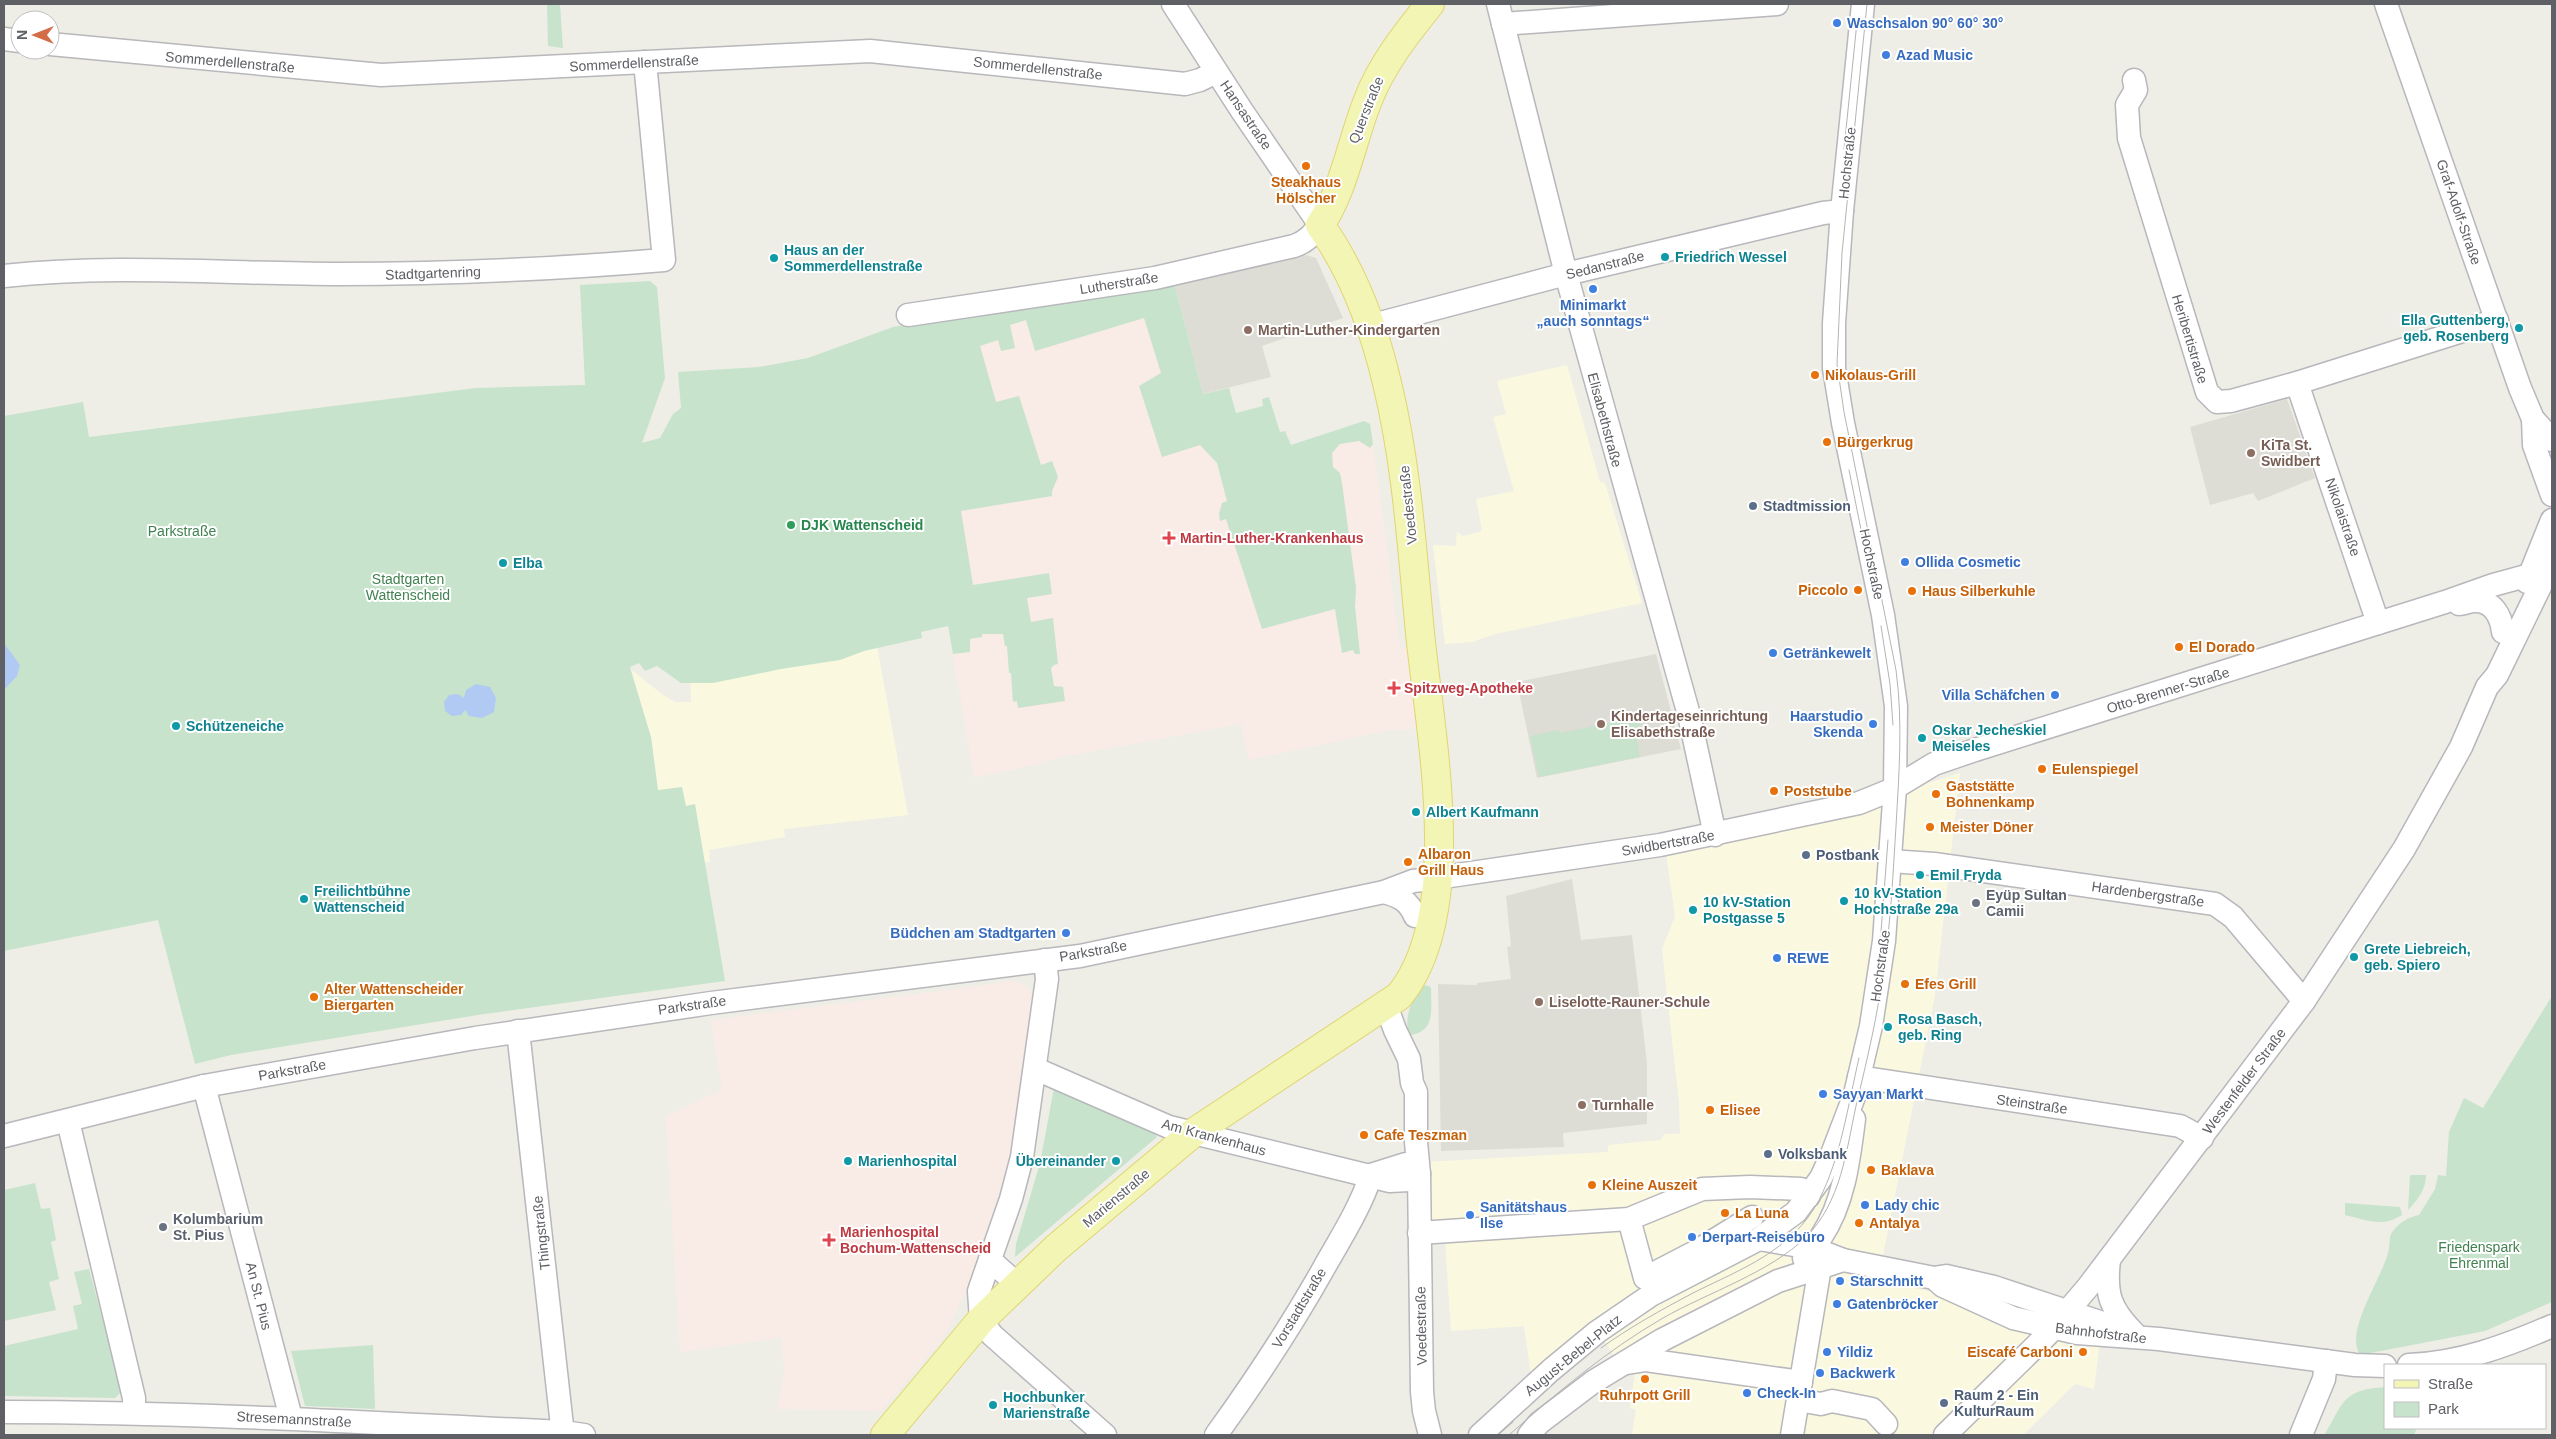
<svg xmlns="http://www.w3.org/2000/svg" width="2556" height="1439" font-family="Arial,sans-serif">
<rect width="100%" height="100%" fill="#eeeee7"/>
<g fill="#faf9e0">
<polygon points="1567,365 1600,482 1605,483 1642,603 1495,634 1472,642 1445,644 1433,545 1456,546 1457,532 1463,536 1479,532 1482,530 1476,499 1514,491 1493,417 1506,414 1497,381"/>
<polygon points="876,641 908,815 784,829 785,837 709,850 710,862 704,863 695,805 686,806 658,790 651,737 629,668 663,695 675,702 691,702 690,675"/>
<polygon points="1960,773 1935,995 1878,1280 1933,1292 2100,1342 2094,1389 2075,1384 2023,1435 1632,1435 1636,1410 1630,1408 1635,1372 1624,1370 1593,1324 1531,1375 1524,1326 1451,1331 1445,1241 1427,1242 1424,1162 1608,1152 1608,1145 1661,1140 1664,1134 1680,1134 1679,1103 1662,949 1675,916 1666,853 1886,804 1928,783"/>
</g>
<g fill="#deddd5">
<polygon points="1306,255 1316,258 1343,318 1262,346 1271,377 1203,394 1175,286 1181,281"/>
<polygon points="2287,399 2315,478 2258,501 2253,493 2210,505 2190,427"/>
<polygon points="1656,654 1681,749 1537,778 1517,682"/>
<polygon points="1572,879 1581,940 1632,935 1647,1063 1647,1124 1563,1133 1564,1147 1441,1151 1438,984 1477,985 1477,983 1511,979 1507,947 1511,946 1506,896"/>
</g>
<g fill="#f9ebe6">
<polygon points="1175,286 1202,394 1229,388 1242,443 1285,431 1293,451 1371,429 1400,649 1411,648 1420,728 1385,731 1249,760 1241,724 1056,758 1042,763 974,778 948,626 944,317"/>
<polygon points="1016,981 1027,986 1032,997 1010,1153 1000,1191 967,1289 944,1337 881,1411 777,1409 784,1374 782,1338 680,1352 666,1116 722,1090 711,1020"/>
</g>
<g fill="#c7e3cc">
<polygon points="547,4 560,4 563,48 548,46"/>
<polygon points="650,281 657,287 665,378 642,443 660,438 673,414 681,408 678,372 759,367 808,358 893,327 1129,288 1175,286 1203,394 1229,388 1236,413 1263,406 1262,399 1269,397 1280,432 1285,431 1291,445 1364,421 1370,424 1373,444 1370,448 1359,441 1340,444 1332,453 1333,467 1340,473 1342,483 1356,588 1355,607 1360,654 1355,654 1353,650 1342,653 1335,609 1262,629 1226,519 1220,521 1219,514 1222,503 1227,501 1217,463 1200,445 1162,457 1139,386 1161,373 1144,318 1035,351 1026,320 1010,325 1015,348 1001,351 998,340 980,346 996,402 1019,396 1041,465 1052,461 1058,477 1052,491 1052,496 961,511 973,585 1049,573 1052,594 1027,598 1031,622 1053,618 1058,664 1054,665 1051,668 1054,686 1063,687 1065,701 1018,708 1017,701 1013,702 1011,673 1009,673 1007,646 1005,646 1003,634 982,634 982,637 970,639 970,652 953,654 948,626 921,632 922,638 864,651 840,660 781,669 713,683 681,683 657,666 645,671 639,663 630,667 651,737 658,790 682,787 686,806 695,804 725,981 478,1015 231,1055 195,1064 158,920 4,951 4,416 83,402 89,437 476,388 585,385 580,285"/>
<polygon points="1639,717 1641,729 1635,730 1640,757 1539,777 1530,736 1559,730 1560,733"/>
<path d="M1423 985 1429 986 1431 988C1431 1008 1436 1031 1411 1035 1401 1023 1413 995 1423 985Z"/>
<path d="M2552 996V1302L2485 1331 2360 1355C2344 1331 2382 1278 2388 1253 2390 1247 2389 1239 2391 1234 2397 1224 2408 1217 2419 1215L2435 1189 2438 1175 2446 1176 2449 1132 2464 1098 2483 1108Z"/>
<polygon points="1054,1088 1151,1128 1157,1137 1015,1257 1016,1244 1040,1163"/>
<path d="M2410 1175H2426C2426 1190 2418 1199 2408 1210Z"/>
<polygon points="35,1183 41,1209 50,1208 56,1240 51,1242 59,1279 49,1282 56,1310 4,1321 4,1190"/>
<path d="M2345 1203 2400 1207 2402 1215C2382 1228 2367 1220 2345 1215Z"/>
<polygon points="89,1269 122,1391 115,1398 4,1396 4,1346 78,1329 73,1306 82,1304 74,1272"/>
<polygon points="373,1345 375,1409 305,1406 291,1351"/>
<path d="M2385 1387V1428H2417L2414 1435 2325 1434C2344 1401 2343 1390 2385 1387Z"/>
</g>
<g fill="#b1caf4">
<polygon points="4,643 20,665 17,676 4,690"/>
<polygon points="476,684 490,687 496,698 494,712 482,718 469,716 465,710 461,715 452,716 445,711 444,702 449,695 458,694 464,698 466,690"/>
</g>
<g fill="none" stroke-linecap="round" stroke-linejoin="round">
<defs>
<g id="minor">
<polyline points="1498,4 1566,274 1689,715 1715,835"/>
<polyline points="2386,4 2520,388 2533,419 2552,440"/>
<polyline points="1503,24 1777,4"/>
<polyline points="4,39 20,41"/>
<polyline points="50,44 381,75 870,51 1185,84 1200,80 1216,72"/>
<polyline points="2134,80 2136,90 2127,105 2129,138 2207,392 2217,402 2231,401 2297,383 2497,320"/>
<path d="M4 276C116 264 227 274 339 274 448 274 556 269 664 260L645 62"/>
<path d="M908 315 1155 278 1294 246C1306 242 1312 235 1320 225L1242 111 1173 4"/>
<polyline points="1369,326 1566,274 1823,213 1842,211"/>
<polyline points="2297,383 2378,623"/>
<polyline points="2533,419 2534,445 2552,495"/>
<polyline points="2527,582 2552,520"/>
<path d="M2459 604C2464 604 2469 601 2474 601 2493 600 2501 616 2503 632"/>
<polyline points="1890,861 1934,864 2215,904 2233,917 2304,1001"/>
<polyline points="1437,878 1660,845 1859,803 1891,790 1934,764 1975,750 2445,602 2493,585 2548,570"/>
<path d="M1384 892C1399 896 1409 901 1415 916"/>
<polyline points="1045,960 1047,979 1022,1157 1011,1199 979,1291 981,1320 992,1335 1105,1435"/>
<polyline points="1386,1005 1395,1030 1409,1059 1412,1083 1416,1092 1416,1142 1419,1174 1422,1392 1424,1411 1430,1435"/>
<polyline points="518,1031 563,1435"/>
<polyline points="1036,1069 1169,1127 1390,1181 1409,1180 1419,1174 1406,1164 1371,1175"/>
<polyline points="1859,1077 2180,1126 2202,1138"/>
<polyline points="204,1086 291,1418"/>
<polyline points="68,1121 134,1398 134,1412"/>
<polyline points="4,1136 204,1086 475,1038 711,1003 1080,956 1384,892 1413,881 1423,880"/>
<polyline points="1629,1219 1645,1278 1697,1251 1752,1217"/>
<polyline points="1419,1233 1629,1219 1702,1189 1750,1187 1801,1189 1809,1196"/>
<polyline points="1759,1239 1812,1248 1843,1260 1934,1278 1946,1276 1994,1287 2115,1327"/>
<path d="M1804 1258C1810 1251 1817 1245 1821 1237 1844 1203 1849 1159 1854 1119"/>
<polyline points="990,1260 1017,1284"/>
<path d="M2109 1260C2105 1294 2110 1309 2134 1333"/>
<polyline points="1934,1278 1943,1286 2013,1318 2077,1333 2159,1339 2355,1365 2385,1366"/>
<polyline points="1627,1363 1646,1360 1801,1382"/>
<path d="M2409 1365C2460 1363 2506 1346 2552 1326"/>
<polyline points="1798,1400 1821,1404 1832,1401 1872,1409 1886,1424"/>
<path d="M4 1412C190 1412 376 1423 563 1432L584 1435"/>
<path d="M1216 1435C1255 1381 1292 1325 1325 1266 1342 1236 1360 1208 1371 1175"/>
<polyline points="1480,1435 1551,1370 1597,1332 1651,1295 1759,1239 1796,1212 1821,1178 1832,1154 1855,1094 1871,1026 1884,941 1895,788 1896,706 1883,615 1843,423 1834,368 1834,323 1842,211 1863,4"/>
<polyline points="1529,1435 1539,1423 1593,1382 1662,1340 1778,1281 1843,1260"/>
<polyline points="1792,1435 1820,1267"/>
<polyline points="1945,1435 2048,1334 2088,1287 2304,1001 2404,849 2461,747 2487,687 2497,675 2552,562"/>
<polyline points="2301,1435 2324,1379 2326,1361"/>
</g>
<path id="major" d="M885 1435 981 1320 1056 1248 1193 1133 1399 996C1467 913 1430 734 1420 633 1412 549 1407 465 1387 383 1374 328 1353 271 1320 225 1344 190 1352 140 1368 100 1382 64 1406 34 1430 4"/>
</defs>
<use href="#minor" stroke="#b7b7bc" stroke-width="25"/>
<use href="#major" stroke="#e0d56f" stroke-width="30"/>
<use href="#minor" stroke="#fff" stroke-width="22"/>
<use href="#major" stroke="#f3f5b5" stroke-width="28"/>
<g stroke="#b4b4b5" stroke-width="1">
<polyline points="1844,149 1857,22"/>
<polyline points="1849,470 1875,599"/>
<polyline points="1881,626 1890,684 1893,725"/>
<polyline points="1880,945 1888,840"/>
<path d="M1601 1348C1630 1327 1661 1310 1693 1293 1741 1269 1792 1251 1819 1200 1841 1157 1848 1105 1859 1058"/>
<polyline points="1498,1435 1513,1422"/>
<path d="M1509 1435C1558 1392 1606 1351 1663 1318 1707 1293 1771 1272 1806 1237 1841 1202 1846 1152 1856 1106 1867 1060 1878 1014 1884 967 1891 920 1893 873 1896 826 1899 774 1903 722 1896 670L1844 412 1837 364 1842 253 1867 4"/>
</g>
</g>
<g fill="#3f7fe0" stroke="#fff" stroke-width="2">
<circle cx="1837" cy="23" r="5"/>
<circle cx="1886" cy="55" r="5"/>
<circle cx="1593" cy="289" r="5"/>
<circle cx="1905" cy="562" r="5"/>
<circle cx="1773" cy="653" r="5"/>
<circle cx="2055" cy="695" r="5"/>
<circle cx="1873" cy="724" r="5"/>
<circle cx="1066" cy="933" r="5"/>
<circle cx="1777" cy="958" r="5"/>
<circle cx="1823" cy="1094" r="5"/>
<circle cx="1865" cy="1205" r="5"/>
<circle cx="1470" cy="1215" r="5"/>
<circle cx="1692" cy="1237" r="5"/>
<circle cx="1840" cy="1281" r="5"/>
<circle cx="1837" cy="1304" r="5"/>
<circle cx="1827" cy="1352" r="5"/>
<circle cx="1820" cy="1373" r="5"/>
<circle cx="1747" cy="1393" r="5"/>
</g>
<g fill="#e8710a" stroke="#fff" stroke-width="2">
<circle cx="1306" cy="166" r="5"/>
<circle cx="1815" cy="375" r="5"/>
<circle cx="1827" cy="442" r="5"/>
<circle cx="1858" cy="590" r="5"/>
<circle cx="1912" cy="591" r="5"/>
<circle cx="2179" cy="647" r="5"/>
<circle cx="2042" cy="769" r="5"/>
<circle cx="1774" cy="791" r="5"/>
<circle cx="1936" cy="794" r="5"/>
<circle cx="1930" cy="827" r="5"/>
<circle cx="1408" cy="862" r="5"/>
<circle cx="1905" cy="984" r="5"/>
<circle cx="314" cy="997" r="5"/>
<circle cx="1710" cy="1110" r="5"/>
<circle cx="1364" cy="1135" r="5"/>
<circle cx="1871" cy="1170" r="5"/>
<circle cx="1592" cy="1185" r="5"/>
<circle cx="1725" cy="1213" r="5"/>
<circle cx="1859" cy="1223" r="5"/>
<circle cx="2083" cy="1352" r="5"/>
<circle cx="1645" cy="1379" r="5"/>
</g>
<g fill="#0f9aa8" stroke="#fff" stroke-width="2">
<circle cx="1665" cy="257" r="5"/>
<circle cx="774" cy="258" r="5"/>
<circle cx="2519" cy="328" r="5"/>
<circle cx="503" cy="563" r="5"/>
<circle cx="176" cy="726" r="5"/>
<circle cx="1922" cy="738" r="5"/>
<circle cx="1416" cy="812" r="5"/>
<circle cx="1920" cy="875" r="5"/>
<circle cx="304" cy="899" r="5"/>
<circle cx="1844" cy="901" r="5"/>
<circle cx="1693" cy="910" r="5"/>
<circle cx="2354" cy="957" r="5"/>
<circle cx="1888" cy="1027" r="5"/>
<circle cx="848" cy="1161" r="5"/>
<circle cx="1116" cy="1161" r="5"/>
<circle cx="993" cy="1405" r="5"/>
</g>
<g fill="#8d6e63" stroke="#fff" stroke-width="2">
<circle cx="1248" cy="330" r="5"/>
<circle cx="2251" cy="453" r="5"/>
<circle cx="1601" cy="724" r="5"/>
<circle cx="1539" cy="1002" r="5"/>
<circle cx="1582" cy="1105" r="5"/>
</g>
<g fill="#5c6f8a" stroke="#fff" stroke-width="2">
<circle cx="1753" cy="506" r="5"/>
<circle cx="1806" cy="855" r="5"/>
<circle cx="1768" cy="1154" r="5"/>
<circle cx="1944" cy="1403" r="5"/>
</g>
<circle fill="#2e9e5b" stroke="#fff" stroke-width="2" cx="791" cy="525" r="5"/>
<g fill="#e0444e" stroke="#fff" stroke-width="2">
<path d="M1166.5 530.5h5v5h5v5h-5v5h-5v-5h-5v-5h5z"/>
<path d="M1391.5 680.5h5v5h5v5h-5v5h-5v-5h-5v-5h5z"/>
<path d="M826.5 1232.5h5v5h5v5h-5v5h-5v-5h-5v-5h5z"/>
</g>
<g fill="#6b7280" stroke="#fff" stroke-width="2">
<circle cx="1976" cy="903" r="5"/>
<circle cx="163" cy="1227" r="5"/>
</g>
<g text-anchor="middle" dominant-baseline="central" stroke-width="4" stroke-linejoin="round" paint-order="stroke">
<g font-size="14" font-weight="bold" fill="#366cbe" stroke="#fff" text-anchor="start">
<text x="1847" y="23">Waschsalon 90° 60° 30°</text>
<text x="1896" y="55">Azad Music</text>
<text x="1593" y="305" text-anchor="middle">Minimarkt<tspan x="1593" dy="16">„auch sonntags“</tspan></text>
<text x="1915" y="562">Ollida Cosmetic</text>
<text x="1783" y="653">Getränkewelt</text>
<text x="2045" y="695" text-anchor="end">Villa Schäfchen</text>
<text x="1863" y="716" text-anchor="end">Haarstudio<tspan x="1863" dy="16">Skenda</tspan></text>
<text x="1056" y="933" text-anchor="end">Büdchen am Stadtgarten</text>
<text x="1787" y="958">REWE</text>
<text x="1833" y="1094">Sayyan Markt</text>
<text x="1875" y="1205">Lady chic</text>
<text x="1480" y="1207">Sanitätshaus<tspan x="1480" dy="16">Ilse</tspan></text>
<text x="1702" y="1237">Derpart-Reisebüro</text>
<text x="1850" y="1281">Starschnitt</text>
<text x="1847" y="1304">Gatenbröcker</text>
<text x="1837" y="1352">Yildiz</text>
<text x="1830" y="1373">Backwerk</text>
<text x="1757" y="1393">Check-In</text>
</g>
<g font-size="14" fill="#5e6065" stroke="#fff">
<text transform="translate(230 62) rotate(5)">Sommerdellenstraße</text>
<text transform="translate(634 63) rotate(-3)">Sommerdellenstraße</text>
<text transform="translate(1038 68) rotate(6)">Sommerdellenstraße</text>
<text transform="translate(1366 110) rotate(-68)">Querstraße</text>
<text transform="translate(1246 115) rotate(56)">Hansastraße</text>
<text transform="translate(1847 163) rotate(-84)">Hochstraße</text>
<text transform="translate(2459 212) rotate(71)">Graf-Adolf-Straße</text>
<text transform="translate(1605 265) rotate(-14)">Sedanstraße</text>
<text transform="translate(433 273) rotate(-2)">Stadtgartenring</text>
<text transform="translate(1119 283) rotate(-9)">Lutherstraße</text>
<text transform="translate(2190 339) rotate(73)">Heribertistraße</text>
<text transform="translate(1605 420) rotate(75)">Elisabethstraße</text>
<text transform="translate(1408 505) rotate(-96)">Voedestraße</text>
<text transform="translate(2343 517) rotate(71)">Nikolaistraße</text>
<text transform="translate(1872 564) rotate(78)">Hochstraße</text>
<text transform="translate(2168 690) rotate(-17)">Otto-Brenner-Straße</text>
<text transform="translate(1668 843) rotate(-10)">Swidbertstraße</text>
<text transform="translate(2148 894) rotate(8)">Hardenbergstraße</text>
<text transform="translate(1093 951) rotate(-10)">Parkstraße</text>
<text transform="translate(1880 966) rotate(-82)">Hochstraße</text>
<text transform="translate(692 1005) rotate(-8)">Parkstraße</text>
<text transform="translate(292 1070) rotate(-10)">Parkstraße</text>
<text transform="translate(2244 1081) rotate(-53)">Westenfelder Straße</text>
<text transform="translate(2032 1104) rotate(8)">Steinstraße</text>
<text transform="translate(1214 1137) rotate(15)">Am Krankenhaus</text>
<text transform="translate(1116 1198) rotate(-40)">Marienstraße</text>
<text transform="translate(541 1233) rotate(-96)">Thingstraße</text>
<text transform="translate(259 1296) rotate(76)">An St. Pius</text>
<text transform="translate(1299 1308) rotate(-59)">Vorstadtstraße</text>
<text transform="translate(1421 1326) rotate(-91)">Voedestraße</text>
<text transform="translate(2101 1333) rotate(7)">Bahnhofstraße</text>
<text transform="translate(1573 1355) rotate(-39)">August-Bebel-Platz</text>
<text transform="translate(294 1419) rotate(3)">Stresemannstraße</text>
</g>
<g font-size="14" font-weight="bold" fill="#c56008" stroke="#fff" text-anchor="start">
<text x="1306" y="182" text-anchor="middle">Steakhaus<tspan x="1306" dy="16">Hölscher</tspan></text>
<text x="1825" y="375">Nikolaus-Grill</text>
<text x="1837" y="442">Bürgerkrug</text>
<text x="1848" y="590" text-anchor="end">Piccolo</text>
<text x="1922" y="591">Haus Silberkuhle</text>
<text x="2189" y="647">El Dorado</text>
<text x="2052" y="769">Eulenspiegel</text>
<text x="1946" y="786">Gaststätte<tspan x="1946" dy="16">Bohnenkamp</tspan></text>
<text x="1784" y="791">Poststube</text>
<text x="1940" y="827">Meister Döner</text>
<text x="1418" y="854">Albaron<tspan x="1418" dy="16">Grill Haus</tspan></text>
<text x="1915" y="984">Efes Grill</text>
<text x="324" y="989">Alter Wattenscheider<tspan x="324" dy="16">Biergarten</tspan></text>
<text x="1720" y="1110">Elisee</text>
<text x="1374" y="1135">Cafe Teszman</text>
<text x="1881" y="1170">Baklava</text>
<text x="1602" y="1185">Kleine Auszeit</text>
<text x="1735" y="1213">La Luna</text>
<text x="1869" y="1223">Antalya</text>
<text x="2073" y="1352" text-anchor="end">Eiscafé Carboni</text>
<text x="1645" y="1395" text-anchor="middle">Ruhrpott Grill</text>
</g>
<g font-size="14" font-weight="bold" fill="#0d838f" stroke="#fff" text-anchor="start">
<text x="784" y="250">Haus an der<tspan x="784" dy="16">Sommerdellenstraße</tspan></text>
<text x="1675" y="257">Friedrich Wessel</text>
<text x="2509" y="320" text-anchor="end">Ella Guttenberg,<tspan x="2509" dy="16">geb. Rosenberg</tspan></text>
<text x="513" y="563">Elba</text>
<text x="186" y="726">Schützeneiche</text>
<text x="1932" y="730">Oskar Jecheskiel<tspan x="1932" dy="16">Meiseles</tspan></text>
<text x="1426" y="812">Albert Kaufmann</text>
<text x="1930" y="875">Emil Fryda</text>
<text x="314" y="891">Freilichtbühne<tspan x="314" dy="16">Wattenscheid</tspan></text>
<text x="1854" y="893">10 kV-Station<tspan x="1854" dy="16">Hochstraße 29a</tspan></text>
<text x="1703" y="902">10 kV-Station<tspan x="1703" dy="16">Postgasse 5</tspan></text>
<text x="2364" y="949">Grete Liebreich,<tspan x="2364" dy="16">geb. Spiero</tspan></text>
<text x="1898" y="1019">Rosa Basch,<tspan x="1898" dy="16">geb. Ring</tspan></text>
<text x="858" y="1161">Marienhospital</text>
<text x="1106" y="1161" text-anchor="end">Übereinander</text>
<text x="1003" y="1397">Hochbunker<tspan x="1003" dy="16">Marienstraße</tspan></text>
</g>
<g font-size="14" font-weight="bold" fill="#785e54" stroke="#fff" text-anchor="start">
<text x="1258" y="330">Martin-Luther-Kindergarten</text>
<text x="2261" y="445">KiTa St.<tspan x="2261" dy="16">Swidbert</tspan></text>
<text x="1611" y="716">Kindertageseinrichtung<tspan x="1611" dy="16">Elisabethstraße</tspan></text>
<text x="1549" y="1002">Liselotte-Rauner-Schule</text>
<text x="1592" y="1105">Turnhalle</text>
</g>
<g font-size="14" font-weight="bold" fill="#4e5e75" stroke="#fff" text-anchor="start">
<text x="1763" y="506">Stadtmission</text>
<text x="1816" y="855">Postbank</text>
<text x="1778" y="1154">Volksbank</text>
<text x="1954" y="1395">Raum 2 - Ein<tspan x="1954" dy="16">KulturRaum</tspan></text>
</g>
<g font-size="14" font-weight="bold" fill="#27864d" stroke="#fff" text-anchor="start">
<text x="801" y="525">DJK Wattenscheid</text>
</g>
<g font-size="14" fill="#418150" stroke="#fff">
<text x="182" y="531">Parkstraße</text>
<text x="408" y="579">Stadtgarten<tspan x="408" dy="16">Wattenscheid</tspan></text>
<text x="2479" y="1247">Friedenspark<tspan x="2479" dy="16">Ehrenmal</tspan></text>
</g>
<g font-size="14" font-weight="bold" fill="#be3a42" stroke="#fff" text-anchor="start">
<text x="1180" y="538">Martin-Luther-Krankenhaus</text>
<text x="1404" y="688">Spitzweg-Apotheke</text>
<text x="840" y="1232">Marienhospital<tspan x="840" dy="16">Bochum-Wattenscheid</tspan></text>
</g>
<g font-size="14" font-weight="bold" fill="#5b616d" stroke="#fff" text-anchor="start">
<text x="1986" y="895">Eyüp Sultan<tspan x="1986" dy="16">Camii</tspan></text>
<text x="173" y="1219">Kolumbarium<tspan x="173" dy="16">St. Pius</tspan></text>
</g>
</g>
<rect width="2556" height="1439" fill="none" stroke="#5e6065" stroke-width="10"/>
<rect x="2384" y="1364" width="162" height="65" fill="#ffffff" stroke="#bfbfc1"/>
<rect x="2394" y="1380" width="25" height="8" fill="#f3f5b5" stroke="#bfbfc1"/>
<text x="2428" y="1389" font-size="15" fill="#5e6065">Straße</text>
<rect x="2394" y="1402" width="25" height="15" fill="#c7e3cc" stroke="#bfbfc1"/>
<text x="2428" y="1414" font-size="15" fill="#5e6065">Park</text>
<g transform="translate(35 35) rotate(270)"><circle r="24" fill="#ffffff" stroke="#bfbfc1"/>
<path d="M0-4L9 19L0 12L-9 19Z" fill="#d36d48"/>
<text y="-8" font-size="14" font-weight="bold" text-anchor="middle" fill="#5e6065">N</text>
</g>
</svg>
